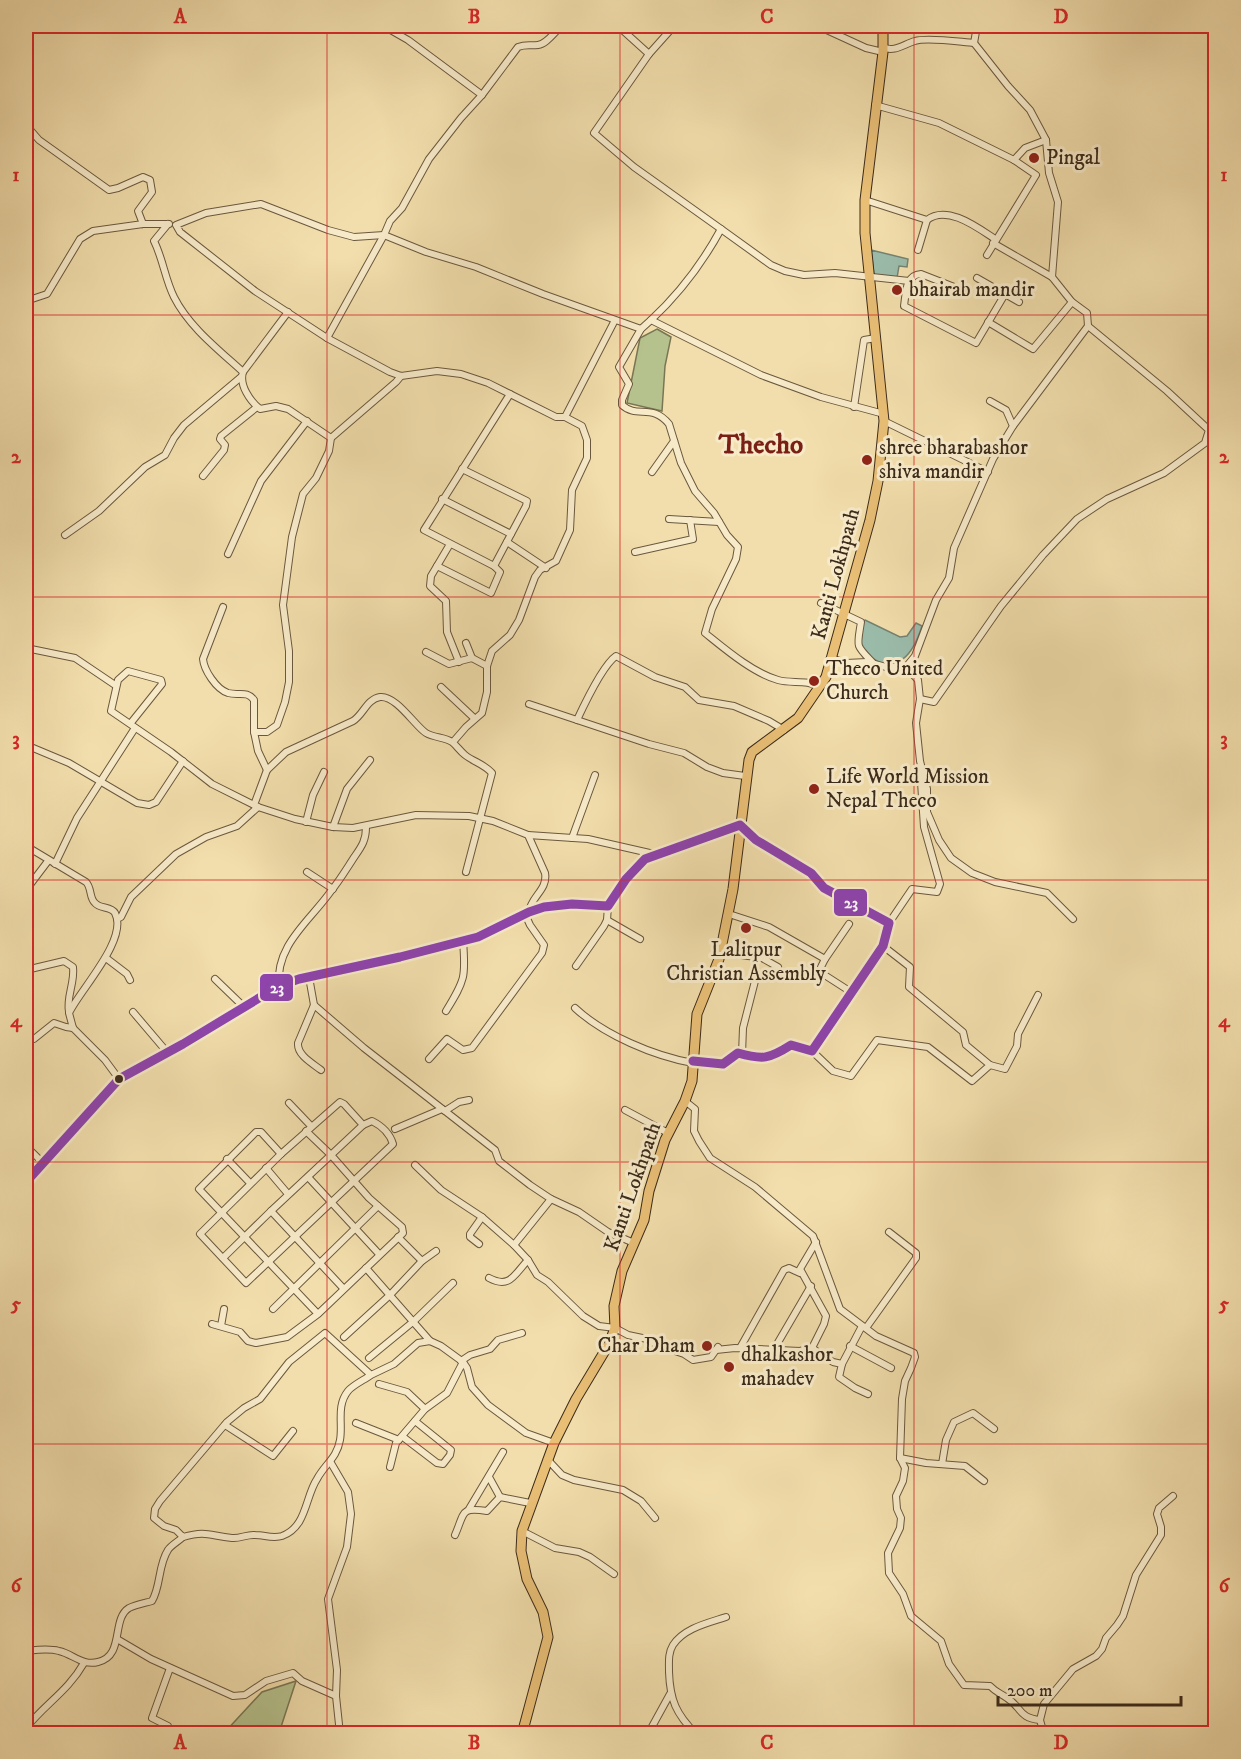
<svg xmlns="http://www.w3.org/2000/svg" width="1241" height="1759" font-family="'IM FELL DW Pica',serif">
<rect width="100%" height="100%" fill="#f2deac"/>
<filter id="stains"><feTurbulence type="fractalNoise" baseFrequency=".00333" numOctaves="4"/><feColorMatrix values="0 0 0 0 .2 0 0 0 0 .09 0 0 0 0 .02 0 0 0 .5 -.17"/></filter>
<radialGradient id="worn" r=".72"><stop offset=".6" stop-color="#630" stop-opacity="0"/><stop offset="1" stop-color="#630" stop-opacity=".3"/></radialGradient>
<g fill="#b6c28d" stroke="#797654" stroke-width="1.5">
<polygon points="657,329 671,337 665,366 662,411 627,403 640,338"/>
<polygon points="296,1681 279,1733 224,1733 262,1692"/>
</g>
<g fill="#9bbcab" stroke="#758271" stroke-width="1.5">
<polygon points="871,250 908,259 907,267 899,266 897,278 874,275"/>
<path d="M865 620 900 637 907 636 916 623 922 626C911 661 892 678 860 649L862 622Z"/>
</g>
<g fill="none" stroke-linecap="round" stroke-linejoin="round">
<defs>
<g id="street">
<polyline points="618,26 649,54 594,133 634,167 721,229"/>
<polyline points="818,26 866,48 883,52"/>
<polyline points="1018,26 1024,29 1029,26"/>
<polyline points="387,28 408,40 482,95"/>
<path d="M883 47C894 53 904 44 915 41 927 37 960 42 974 43L977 26"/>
<polyline points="649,54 674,26"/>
<polyline points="875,105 939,123 1014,160 1036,175 987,255"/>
<polyline points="26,125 39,140 109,190 118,188 143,177 150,180 152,192 138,211 143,224"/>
<polyline points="1014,160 1025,148 1046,140"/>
<path d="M865 200 927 220C947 204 978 228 995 239"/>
<path d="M168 224 154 241C163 259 165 279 174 297 189 327 219 350 243 372 239 385 250 401 260 409L276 406 288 409 331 438"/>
<polyline points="993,243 1052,277"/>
<polyline points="918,250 927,220"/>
<polyline points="977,278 1019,302"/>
<path d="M967 292 921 274C905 275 906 293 904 306L976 343 1005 294"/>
<polyline points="26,297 32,299 47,294 80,239 93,231 143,224 169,224"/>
<polyline points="615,320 565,417 556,417 488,383 461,374 437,371 401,376 390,372 327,338 255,291 180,232 176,225 206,213 261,204 328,230 354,237 384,235 426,252 476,267 543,294 641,329"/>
<path d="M651 320C680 293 702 264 721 229L771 265 785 271 804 275 835 273 909 281"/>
<polyline points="988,322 1033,349 1072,302"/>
<path d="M327 338 384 235 390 221 402 208 429 159 461 118 482 95 518 47C526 44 530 46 538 45 547 44 555 31 562 26"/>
<polyline points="243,372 288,312"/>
<polyline points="854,407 864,340 876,338"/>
<polyline points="884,421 988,472"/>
<polyline points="1013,426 1088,326"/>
<polyline points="462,469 527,501 526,506 494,566"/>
<polyline points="652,472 674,441"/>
<polyline points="203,476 224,450 225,445 220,439 221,436 257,407"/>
<polyline points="442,499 511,534"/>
<polyline points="669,519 719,522"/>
<polyline points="65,535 99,511 145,467 165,455 174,438 184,425 241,377"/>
<polyline points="507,542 546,568"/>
<polyline points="450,544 437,566 491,593 500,572 494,566 424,530 510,394"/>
<polyline points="635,552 693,539 690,520"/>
<polyline points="228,554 261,481 307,421"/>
<polyline points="437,566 431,576 430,586 446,601 447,632 459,662"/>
<path d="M821 603 861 622C857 648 855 644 873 663"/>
<path d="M223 607 203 659C204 670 216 689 228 693 239 696 247 690 254 700V732"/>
<polyline points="466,643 472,658"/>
<polyline points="31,649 75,658 115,685"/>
<polyline points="426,652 449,664 472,658 487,666"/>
<polyline points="831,658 846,663 867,662 886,667 906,667 918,680 920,699 916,723 920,761 927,789 927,812 939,840 951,858 972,873 995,882 1047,893 1073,919"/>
<polyline points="906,667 915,656 936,600 949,578 954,548 993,459 1013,426 1006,410 990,401"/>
<polyline points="441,687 474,718"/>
<path d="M820 687C806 679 792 684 778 680 753 673 725 649 705 633L712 609 736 559 738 547 727 535 714 513 695 491 681 463 669 424C652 403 637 419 622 405V400L629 384 619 367 641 329 651 320 761 375 821 397 884 414"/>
<polyline points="920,699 934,702 1001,606 1043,555 1077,519 1107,499 1164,473 1205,443 1209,430 1167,391 1088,326 1087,313 1072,302 1052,277 1058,202 1049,173 1046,140 1030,110 1008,86 974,43"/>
<polyline points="529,704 649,744 684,753 707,767 723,773 745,776"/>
<path d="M577 720C584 705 603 665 616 656L655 677 685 687 699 700 734 706 769 721 784 730"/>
<path d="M130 724 162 684 161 680 128 671 118 680 111 711 171 752 212 784 258 807 295 819 333 827 353 828 416 815 469 816 493 821 528 835 545 873C548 890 531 896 529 912"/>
<polyline points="453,742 466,727 482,713 487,692 487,666 492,651 510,635 519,620 535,577 540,570 556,561 570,530 572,490 587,458 587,440 582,426 565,417"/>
<polyline points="26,745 69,763 137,803 149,805 156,802 183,761"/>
<polyline points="267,770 258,751 254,732 267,732 277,725 285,702 289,682 289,651 283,605 292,537 303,494 316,478 329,451 331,438 396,382 401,376"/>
<path d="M254 805 267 770 286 752 353 721C363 715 367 699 380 697 396 695 415 726 426 733 434 738 445 737 452 742 457 746 460 751 465 755 474 762 484 764 492 773L466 872"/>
<polyline points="306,822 313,795 324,772"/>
<polyline points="333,827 347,789 370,760"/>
<polyline points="528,835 588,839 654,854"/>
<polyline points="572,838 595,775"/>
<path d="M26 846 86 882C92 888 89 898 95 903 100 909 111 906 115 913 129 939 79 991 69 1013L73 1028 105 1060 119 1079"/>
<polyline points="55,864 77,818 135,728"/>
<polyline points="307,872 333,889"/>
<polyline points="26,890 48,861"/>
<polyline points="729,914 769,927 825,959 821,967 823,974 851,992"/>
<polyline points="117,919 121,917 131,897 176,854 206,837 237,826 258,807"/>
<polyline points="607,920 640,939"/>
<polyline points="889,923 912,889 937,892 940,884 924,827 920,767"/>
<polyline points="721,952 762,958 778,967"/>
<polyline points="106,958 127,974 130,980"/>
<polyline points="825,959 849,924"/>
<polyline points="576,966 604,926 607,920 608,906"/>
<path d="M26 970 64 961 73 967C75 983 66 997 69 1012"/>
<path d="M309 977 314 1005 298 1043C297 1055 312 1063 321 1070"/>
<polyline points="215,979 244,1007"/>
<path d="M279 986C275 945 310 921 331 891 340 880 347 868 355 856 362 846 366 840 366 827"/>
<polyline points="314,1005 364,1048 445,1111 459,1102 469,1100"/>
<path d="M575 1008C604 1035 654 1056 693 1063"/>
<path d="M446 1011C465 980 466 977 463 941"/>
<polyline points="133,1012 167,1052"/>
<polyline points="26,1040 34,1039 54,1023 66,1027 73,1028"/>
<polyline points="812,1051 833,1071 851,1076 877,1040 928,1047 972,1081 990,1065 966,1045 963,1032 909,987 910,967 883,946"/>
<polyline points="742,1054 743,1028 755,981"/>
<polyline points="429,1059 447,1039 463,1050 472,1048 542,953 544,945 530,925 525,914"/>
<path d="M693 1061 723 1064 738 1053C763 1060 769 1059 791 1045L812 1051 883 946 889 923 824 888 811 873 756 840 741 825"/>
<polyline points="990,1065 1005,1069 1017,1046 1018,1034 1038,995"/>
<path d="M685 1101 695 1109 694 1131 699 1141 710 1158 755 1187 813 1236 840 1309 876 1336 914 1353 915 1357 911 1368 905 1381 902 1399 900 1458 905 1468 903 1481 896 1496 897 1509 901 1518 900 1528 888 1553 889 1573 903 1594 911 1616 941 1641 949 1664 964 1685 990 1686C997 1693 1000 1693 1007 1698 1022 1707 1018 1718 1040 1720"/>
<polyline points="289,1103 311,1126"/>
<polyline points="625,1110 668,1133"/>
<polyline points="445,1111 495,1150 499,1161 530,1185 551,1199 579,1212 608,1232 634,1243"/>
<polyline points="395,1129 442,1109"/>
<polyline points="26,1146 43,1163"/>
<path d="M281 1154 200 1234 246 1283 393 1144C390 1134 382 1126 372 1121L363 1125"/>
<polyline points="227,1159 250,1183"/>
<polyline points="415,1165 441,1190 482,1217 514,1245 528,1260 537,1275 548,1282 583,1316 599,1326 615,1328 628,1335 647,1339 657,1345 684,1354 693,1360 711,1357 718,1347"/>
<polyline points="266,1168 288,1194"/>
<polyline points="308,1177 379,1254"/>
<polyline points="271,1211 331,1155 306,1131"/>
<polyline points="398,1237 422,1261"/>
<polyline points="479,1244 470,1237 470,1234 482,1217"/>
<polyline points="514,1245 551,1199"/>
<polyline points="223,1258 271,1211 343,1288"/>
<polyline points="366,1268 430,1341"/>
<path d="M489 1278C510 1289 514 1275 528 1260"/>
<polyline points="273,1309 378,1206"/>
<polyline points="212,1324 240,1332 248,1341 256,1343 287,1337 318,1314 403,1233 402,1227 369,1198 331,1155 363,1125 344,1104 340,1102 281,1154 261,1132 256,1132 199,1189 318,1314"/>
<polyline points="221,1326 224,1309"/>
<polyline points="866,1328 916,1258 916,1253 889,1232"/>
<polyline points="344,1337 390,1295 422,1261 436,1251"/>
<polyline points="850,1346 891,1368"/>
<polyline points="740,1348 784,1270 789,1268 800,1273"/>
<polyline points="812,1348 833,1362 842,1364 862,1326"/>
<polyline points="716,1350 735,1348 800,1351 812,1348 824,1324 826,1316 800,1269 816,1242"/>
<polyline points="773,1351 811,1286"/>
<polyline points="369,1358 414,1321 453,1283"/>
<polyline points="461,1361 470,1355 490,1349 498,1340 522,1333"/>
<polyline points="842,1364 839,1377 855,1388 868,1394"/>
<path d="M371 1375C364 1380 353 1385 348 1391 336 1406 343 1424 340 1440 337 1458 325 1464 317 1479 305 1497 307 1527 282 1536 273 1539 264 1535 255 1535 247 1534 240 1539 232 1538 210 1536 207 1530 183 1537L176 1530 164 1526 154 1518 155 1509 160 1501 227 1422 244 1408 260 1399 289 1362 325 1333 371 1375 394 1364 418 1343 430 1341 441 1346 463 1362 467 1368 472 1387 488 1405 526 1433 554 1443"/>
<polyline points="379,1384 407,1392 425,1409"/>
<polyline points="356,1423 399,1440"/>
<polyline points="225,1425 273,1456 293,1431"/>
<polyline points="403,1437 437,1463 443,1464 450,1455 451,1450 415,1421"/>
<polyline points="900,1458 926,1463 965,1466 984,1481"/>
<polyline points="547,1459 562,1475 574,1480 623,1490 641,1501 655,1518"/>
<polyline points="331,1463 348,1492 351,1514 347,1547 328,1599 337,1670 336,1696"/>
<polyline points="942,1464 946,1440 954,1422 973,1413 994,1429"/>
<polyline points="390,1467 396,1443 425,1409 447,1393 463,1362"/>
<polyline points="489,1477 500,1497"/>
<polyline points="469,1509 503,1452"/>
<polyline points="522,1531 555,1548 579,1552 590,1557 614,1574"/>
<path d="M455 1535C465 1512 460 1507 487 1511L500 1497 530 1503"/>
<polyline points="117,1639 151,1659 233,1696 245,1695 266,1681 293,1673 302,1681 336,1696 340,1734"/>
<path d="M26 1651C36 1650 48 1648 59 1651 73 1654 82 1666 98 1662 125 1656 111 1619 129 1608 135 1605 145 1603 152 1601 161 1586 158 1565 168 1550 171 1545 179 1541 183 1537"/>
<polyline points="170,1668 152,1718 168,1726 170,1734"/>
<path d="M26 1728C45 1704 68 1691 84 1663"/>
<polyline points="648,1734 670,1694"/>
<path d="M696 1734C676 1714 670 1700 669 1672 669 1662 668 1653 673 1645 684 1628 708 1623 726 1617"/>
<polyline points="1044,1734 1040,1720 1044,1704 1073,1669 1096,1656 1102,1649 1106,1638 1117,1625 1123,1616 1136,1575 1161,1535 1161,1527 1157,1514 1159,1508 1173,1496"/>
</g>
<polyline id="secondary" points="26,1182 119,1079 183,1044 279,986 299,979 400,957 478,937 529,912 544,907 572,904 608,906 626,879 645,859 740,825"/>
<polyline id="primary" points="522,1734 548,1637 543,1612 527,1579 521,1551 522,1531 554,1443 576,1399 609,1344 615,1328 614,1306 622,1271 644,1220 649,1191 665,1140 685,1101 692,1081 697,1014 719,959 733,889 749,760 752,752 798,718 826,677 870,520 878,481 884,421 865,233 865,200 883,52 883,26"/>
</defs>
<use href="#street" stroke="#6a583e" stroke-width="8"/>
<use href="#secondary" stroke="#3c2b1a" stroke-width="10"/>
<use href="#primary" stroke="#3c2b1a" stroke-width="11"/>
<use href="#street" stroke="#f7eac9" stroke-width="6"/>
<use href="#secondary" stroke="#f7eac9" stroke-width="8"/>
<use href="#primary" stroke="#e9bf76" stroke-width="9"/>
<defs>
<path id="bus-1" d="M26 1182 119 1079 183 1044 279 986 299 979 400 957 478 937 529 912 544 907 572 904 608 906 626 879 645 859 740 825 756 840 811 873 824 888 889 923 883 946 812 1051 791 1045C769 1059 763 1060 738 1053L723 1064 693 1061"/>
</defs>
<use href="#bus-1" stroke="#f7eac9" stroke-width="14"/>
<use href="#bus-1" stroke="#8e44ad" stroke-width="9"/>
</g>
<path fill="none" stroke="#d62828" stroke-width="1.5" stroke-opacity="0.55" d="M327 26V1734M620 26V1734M914 26V1734M26 315H1216M26 597H1216M26 880H1216M26 1162H1216M26 1444H1216"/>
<g fill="#8f2418" stroke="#f7eac9" stroke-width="2">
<circle cx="1034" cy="158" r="6"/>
<circle cx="897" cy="290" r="6"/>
<circle cx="867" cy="460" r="6"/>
<circle cx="814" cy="681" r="6"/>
<circle cx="814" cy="789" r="6"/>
<circle cx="746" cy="928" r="6"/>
<circle cx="707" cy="1346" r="6"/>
<circle cx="729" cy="1367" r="6"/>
</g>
<circle fill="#3c2b1a" stroke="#f7eac9" stroke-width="2" cx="119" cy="1079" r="5"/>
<g text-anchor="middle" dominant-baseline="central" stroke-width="6" stroke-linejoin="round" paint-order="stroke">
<g font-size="21" fill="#3c2b1a" stroke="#f7eac9" text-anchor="start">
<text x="1046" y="158">Pingal</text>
<text x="909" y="290">bhairab mandir</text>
<text x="879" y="448">shree bharabashor<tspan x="879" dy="24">shiva mandir</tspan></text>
<text x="826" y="669">Theco United<tspan x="826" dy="24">Church</tspan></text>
<text x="826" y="777">Life World Mission<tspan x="826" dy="24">Nepal Theco</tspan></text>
<text x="746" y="950" text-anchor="middle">Lalitpur<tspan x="746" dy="24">Christian Assembly</tspan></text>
<text x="695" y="1346" text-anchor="end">Char Dham</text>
<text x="741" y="1355">dhalkashor<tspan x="741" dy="24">mahadev</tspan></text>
</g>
<g font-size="21" fill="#3c2b1a" stroke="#f7eac9">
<text transform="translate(836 574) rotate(-75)">Kanti Lokhpath</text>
<text transform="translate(633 1187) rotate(-71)">Kanti Lokhpath</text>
</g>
<g font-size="27" font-weight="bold" fill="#7a1f14" stroke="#f7eac9">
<text x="761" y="445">Thecho</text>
</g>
</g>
<g stroke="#f7eac9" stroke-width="2">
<rect x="833" y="888" width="35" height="29" rx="6" fill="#8e44ad"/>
<rect x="259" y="973" width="35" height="29" rx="6" fill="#8e44ad"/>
</g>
<g font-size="16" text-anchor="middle" font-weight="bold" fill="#fff">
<text x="851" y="908">23</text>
<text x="277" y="993">23</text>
</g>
<rect width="1241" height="1759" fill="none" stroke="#f2deac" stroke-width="66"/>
<path d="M998 1696v9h183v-9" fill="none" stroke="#3c2b1a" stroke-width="3"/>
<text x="1007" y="1696" font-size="18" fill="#3c2b1a" stroke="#f7eac9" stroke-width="4.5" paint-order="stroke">200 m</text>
<rect x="33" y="33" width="1175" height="1693" fill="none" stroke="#d62828" stroke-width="2"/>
<g font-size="20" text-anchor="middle" font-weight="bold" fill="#d62828">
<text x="180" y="23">A</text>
<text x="474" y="23">B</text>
<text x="767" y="23">C</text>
<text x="1061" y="23">D</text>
<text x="16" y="181">1</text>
<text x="1224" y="181">1</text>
<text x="16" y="463">2</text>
<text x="1224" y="463">2</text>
<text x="16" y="745">3</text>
<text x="1224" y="745">3</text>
<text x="16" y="1027">4</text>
<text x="1224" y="1027">4</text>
<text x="16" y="1310">5</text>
<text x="1224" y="1310">5</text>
<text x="16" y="1592">6</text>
<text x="1224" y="1592">6</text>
<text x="180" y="1749">A</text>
<text x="474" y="1749">B</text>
<text x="767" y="1749">C</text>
<text x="1061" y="1749">D</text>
</g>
<rect width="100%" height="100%" filter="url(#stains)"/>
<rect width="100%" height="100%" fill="url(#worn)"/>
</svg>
